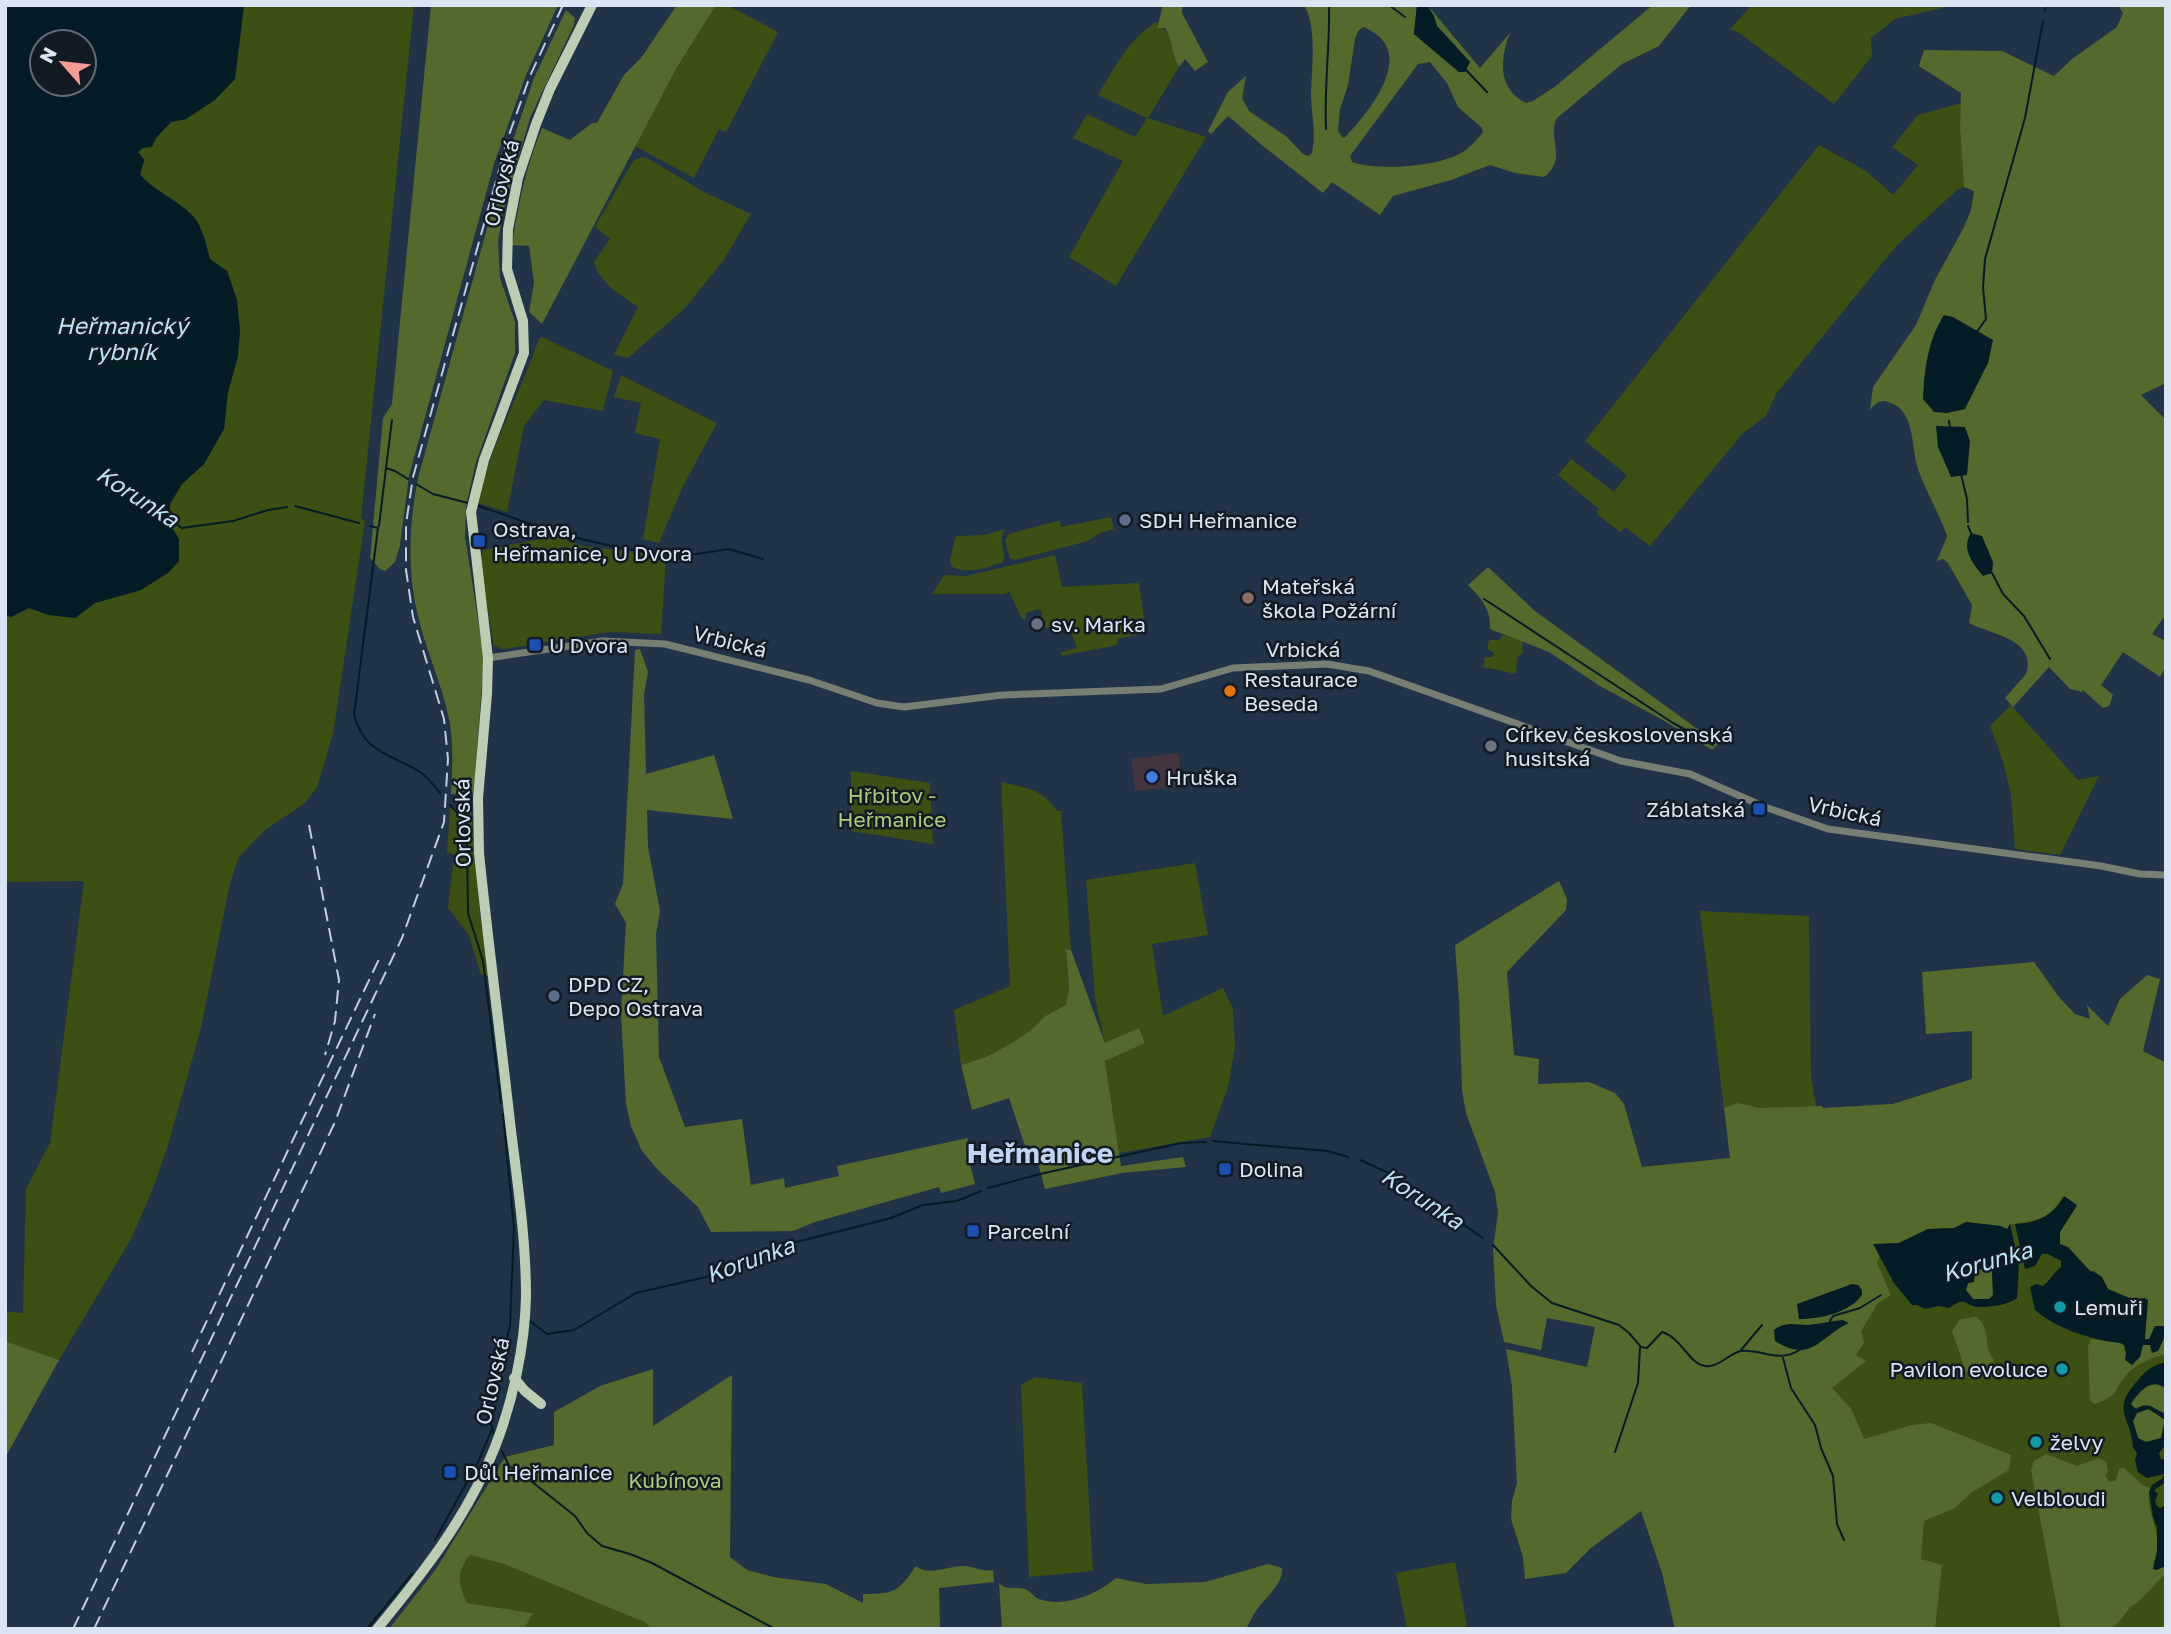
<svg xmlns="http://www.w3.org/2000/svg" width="2171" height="1634" font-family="'Golos Text',sans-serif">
<rect width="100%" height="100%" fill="#203349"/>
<polygon fill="#433440" points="1178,753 1183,786 1135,791 1131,759"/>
<g fill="#3b5012">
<polygon points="244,5 414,5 361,518 365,521 333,734 317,787 305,803 265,830 239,857 230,883 201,1028 167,1148 152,1191 131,1239 59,1360 5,1341 5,1311 23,1313 26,1189 50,1143 84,881 5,882 5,615 11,617 29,608 49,615 75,618 95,603 141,590 179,539 170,525 170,504 182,484 204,464 224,429 228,392 238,356 237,300 227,271 210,259 205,238 140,174 144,160 138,152 143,148 152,146 156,138 171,122 186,119 235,79"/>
<polygon points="716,5 727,5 778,32 726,132 719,129 694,178 635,146 676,69"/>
<polygon points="1752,5 1954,5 1895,19 1871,38 1872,56 1834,104 1738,32 1730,29"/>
<path d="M1158 21 1157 25C1175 32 1169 53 1179 67L1148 118 1206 137 1116 286 1069 257 1123 161 1073 138 1087 114 1135 137 1147 118 1098 95C1115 67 1129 38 1158 21Z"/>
<polygon points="1961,103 1960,128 1964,187 1957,190 1897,245 1776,394 1766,416 1743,433 1650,546 1625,527 1620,532 1597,514 1599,509 1558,475 1571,459 1614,492 1627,475 1585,441 1819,145 1866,171 1893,195 1918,165 1892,147 1918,115"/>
<path d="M642 157 649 159 704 192 751 214 723 261 685 308 628 358 614 355 638 307C620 294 600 284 594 262L610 239 595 227 633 161Z"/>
<path d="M542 337 613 371 603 411 544 400 524 426 507 512 478 503C490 446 520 394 539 339Z"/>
<polygon points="621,375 717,423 683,486 659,543 643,539 660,439 635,433 641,403 614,397"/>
<polygon points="1111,517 1114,529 1100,533 1088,541 1015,560 1010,558 1005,540 1009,534 1057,521 1060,521 1061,527"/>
<path d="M1005 529C997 543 1007 550 1003 562 988 567 965 576 951 566L950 560 956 536 984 535Z"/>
<polygon points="556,536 583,546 666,556 661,634 610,632 503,649 494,646 480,562 483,550"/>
<polygon points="1055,555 1062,587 1139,583 1146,633 1117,639 1117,645 1062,656 1061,652 1077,648 1070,629 1056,632 1055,627 1043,628 1042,611 1038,609 1026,613 1026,619 1022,619 1009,591 1006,594 932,594 944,575 966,576"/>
<polygon points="1503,635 1522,641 1523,652 1517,658 1516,674 1483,667 1485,657 1492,657 1494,653 1487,649 1489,640 1499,640"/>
<polygon points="2011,705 2078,780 2099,776 2060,855 2015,849 2011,795 2003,761 1990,726"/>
<polygon points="851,771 930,783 933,844 851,831"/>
<path d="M1001 782C1024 787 1043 789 1057 811H1061L1071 950 1066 949 1069 987 1066 1005 1045 1016 1030 1031 1015 1041 986 1057 961 1065 954 1010 1010 986Z"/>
<polygon points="450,808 471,808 480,914 490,976 481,975 469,935 448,908 454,854 447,853"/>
<polygon points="1195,863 1208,935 1152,944 1163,1016 1223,988 1233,1009 1235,1047 1228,1087 1210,1137 1119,1153 1105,1060 1145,1043 1105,1043 1095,998 1086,880"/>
<polygon points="1700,911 1809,916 1811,1076 1816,1107 1823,1108 1893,1104 1972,1079 2166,1111 2166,1629 1686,1629 1642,1167 1733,1158 1814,1108 1760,1108 1738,1103 1724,1108"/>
<polygon points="1035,1377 1082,1383 1093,1571 1029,1577 1021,1385"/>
<path d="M470 1555 504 1564 644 1622 652 1629H524L532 1613 467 1603C458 1583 456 1573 470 1555Z"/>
<polygon points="1455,1562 1467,1626 1452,1629 1407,1629 1396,1573"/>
</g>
<g fill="#546a2c" fill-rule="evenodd">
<polygon points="431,5 558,5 526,75 494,164 409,476 400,545 395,562 385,571 380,569 370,558 383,418 392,404"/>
<path d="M677 5H716L676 69 542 324 529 312 534 283 529 246 512 245C518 205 526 166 542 128L570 140 592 123H597L624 75 641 58Z"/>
<path d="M1163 5H1182V13L1208 62 1195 71 1185 59 1179 67C1171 55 1173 40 1165 28H1157Z"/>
<path d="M1304 5H1417L1414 34 1459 72 1470 62 1437 26 1430 8 1480 68 1510 33C1500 59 1497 88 1526 103L1533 101 1557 85 1653 5H1691L1659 46 1622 64 1557 118C1546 139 1569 157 1544 177L1515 173 1490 165 1451 180 1393 196 1380 215 1332 182 1323 193 1263 146 1228 116 1211 134 1208 131 1228 92 1246 76 1242 98 1249 111 1287 137 1303 154 1308 156 1312 153C1316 135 1312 115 1311 98 1311 72 1318 28 1304 5ZM1363 27C1420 49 1371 111 1344 138L1342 137 1338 130 1340 109 1348 85 1355 39 1358 31ZM1430 62 1447 83 1458 107 1482 128 1483 132C1476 141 1469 149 1459 154 1434 167 1378 171 1352 162L1350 156 1418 64Z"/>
<path d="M2118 5H2166V383L2141 395 2166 420V614L2152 634 2166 641V666L2160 677 2123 652 2101 685 2113 695 2109 706 2103 708 2083 690 2082 692 2070 689 2049 667 2013 707 2005 698 2026 674C2038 639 1989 634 1969 623L1972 605 1948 563 1943 559 1937 561 1947 536C1939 513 1926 492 1918 469 1911 449 1916 409 1888 402 1880 399 1875 404 1870 410L1873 387 1916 325 1935 280 1964 227 1971 210 1974 191 1964 187 1960 128 1961 93 1919 66 1924 50 2002 51 2054 76 2072 59 2117 27 2123 13Z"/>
<path d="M566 10 575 18 574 25 530 118 505 204 498 241 500 278 515 322V353L476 462 466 506 465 536 484 658 474 789 472 794H451C452 769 454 744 449 719 442 684 426 651 418 616 407 570 409 524 418 478L504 167 534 78Z"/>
<path d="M1488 567 1535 611 1718 744 1712 750 1661 719 1600 686 1549 652 1490 629C1491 609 1481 598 1468 585Z"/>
<polygon points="640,649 648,672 644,694 646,774 714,755 733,819 647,810 648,847 660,911 656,934 659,1057 685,1127 742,1119 751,1185 784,1178 785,1188 839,1176 837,1166 968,1138 966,1148 975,1184 941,1193 939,1187 815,1222 793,1231 711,1232 698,1207 658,1170 642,1151 631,1126 626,1104 621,1013 626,923 615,904 623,884 635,650"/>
<path d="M1559 881 1567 899 1566 910 1507 972 1514 1055 1539 1059 1538 1084 1589 1082 1615 1093 1624 1104 1642 1167 1730 1158 1724 1108 1738 1103 1760 1108 1822 1106 1823 1108 1893 1104 1972 1079V1031L1926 1034 1922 972 2034 962 2059 997 2075 1014 2090 1019 2087 1005 2108 1026 2120 999 2147 975 2160 979 2143 1051 2166 1063V1326L2149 1339H2144V1298L2134 1300 2108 1289 2102 1277C2082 1270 2076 1251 2060 1244V1232L2077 1206 2063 1197C2051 1218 2034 1223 2010 1224L2007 1229 2001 1226 1966 1222 1954 1228 1928 1229 1899 1243 1874 1244 1880 1255 1877 1263 1891 1295 1878 1303 1861 1331 1864 1343 1856 1355 1866 1361 1832 1388 1852 1410 1864 1439 1912 1425 1931 1423 2011 1455 2009 1470 1972 1492 1955 1508 1924 1521 1921 1559 1942 1565 1935 1629H1675L1662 1573 1641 1511 1591 1548 1566 1573 1525 1579 1523 1557 1511 1519 1512 1501 1517 1483 1512 1387 1506 1349 1587 1367 1595 1327 1547 1318 1541 1350 1504 1342 1496 1305 1493 1249 1498 1213 1495 1192 1466 1113 1462 1090 1459 999 1455 945Z"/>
<polygon points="1066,949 1071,950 1105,1043 1139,1028 1145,1043 1105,1061 1121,1166 1183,1157 1186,1167 1122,1173 1045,1189 1039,1167 1029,1145 1025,1146 1009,1098 972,1110 961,1065 986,1057 1015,1041 1030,1031 1045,1016 1066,1005 1069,987"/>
<polygon points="1988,1266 1992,1271 1993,1295 1990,1299 1973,1299 1966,1290 1968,1283 1974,1282 1975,1271"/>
<path d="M1976 1317C1992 1328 1982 1346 1994 1360L1989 1367V1375L1985 1378 1966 1372 1952 1331 1960 1319Z"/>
<path d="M2166 1334V1354C2153 1358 2140 1362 2130 1371 2112 1389 2122 1395 2094 1404L2090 1400 2088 1346 2091 1339 2120 1343 2140 1352 2143 1344H2150L2158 1351Z"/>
<polygon points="5,1341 59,1360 5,1458"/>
<path d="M653 1369V1426L732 1375 730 1557 747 1570 773 1577 826 1584 863 1603V1594C895 1594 898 1592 916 1566 929 1577 950 1565 965 1566 976 1567 982 1572 993 1570L994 1582 939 1588 940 1629H652L644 1622 504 1564 470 1555C456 1573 458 1584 467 1603L533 1613 524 1629H389L436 1569 505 1457 554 1445V1412L600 1386Z"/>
<polygon points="2156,1384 2163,1385 2166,1389 2166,1414 2155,1411 2152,1406 2143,1405 2134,1409 2131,1404 2132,1401 2147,1386"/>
<polygon points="2147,1409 2165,1419 2161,1438 2146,1442 2138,1438 2133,1421 2137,1413"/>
<path d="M2046 1454 2077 1466 2099 1458 2106 1462 2108 1471 2105 1475 2109 1482 2116 1480 2119 1469 2123 1467 2144 1486 2150 1488C2143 1511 2167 1537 2153 1564L2156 1570 2166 1566V1573L2137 1603C2127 1607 2125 1617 2117 1624 2107 1634 2077 1629 2061 1629L2031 1470 2034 1461Z"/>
<path d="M1268 1564 1282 1568C1283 1584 1267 1596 1258 1608 1253 1614 1250 1622 1246 1629H1002L999 1583C1006 1591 1016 1586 1025 1589 1030 1591 1034 1597 1039 1599 1064 1608 1096 1595 1116 1578L1146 1584 1205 1582Z"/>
</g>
<g fill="#031c26" fill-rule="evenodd">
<path d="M5 5H244L235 79 215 100 186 119 171 122 156 138 152 147 143 148 138 152 144 160 140 175C154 191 187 205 197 221 204 233 206 246 210 259L227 271 237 300 240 331 238 356 228 392 224 429 204 464 182 484 170 504V524L179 539V561L168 573 141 590 95 603 75 618 49 615 29 608 11 617 5 615ZM42 42H84V84H42Z"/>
<polygon points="1417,5 1426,5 1434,16 1437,26 1470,62 1465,72 1459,72 1414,34"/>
<path d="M1944 315 1953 317 1993 340 1988 363 1965 409 1947 413 1934 412 1923 399C1924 370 1928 340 1944 315Z"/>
<polygon points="1936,426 1965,427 1970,441 1967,475 1951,477 1938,447"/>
<path d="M1971 533 1982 536 1993 562 1992 573 1983 576C1972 563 1961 548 1971 533Z"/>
<path d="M2064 1196 2077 1205 2060 1232V1244L2068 1247 2091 1272 2093 1271 2102 1277 2108 1289 2134 1300 2145 1298 2148 1300 2145 1339H2149L2155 1326H2166V1334L2158 1351 2152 1353 2150 1345H2143L2140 1357 2132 1365 2125 1360 2126 1354 2124 1345 2120 1343C2092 1340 2055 1328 2035 1310L2030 1287 2036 1284 2043 1286C2051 1280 2053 1273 2061 1267V1261L2048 1254H2042L2035 1266 2025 1269 2015 1224C2037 1223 2053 1216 2064 1196Z"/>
<path d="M1966 1222 2001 1226 2007 1229 2010 1224 2019 1264 2017 1298C2008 1305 1991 1307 1979 1307 1964 1306 1967 1295 1949 1308L1939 1306 1925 1309 1917 1305H1912L1894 1283 1873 1244 1899 1243 1928 1229 1954 1228ZM1988 1267 1992 1271 1993 1295 1989 1299H1973L1966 1290 1968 1283 1974 1282 1975 1271Z"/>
<path d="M1852 1284 1858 1285 1862 1290V1295C1849 1313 1820 1319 1799 1319L1797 1304Z"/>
<path d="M1843 1320 1849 1323C1821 1335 1812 1365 1775 1341L1774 1330C1786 1321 1794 1325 1808 1325 1819 1324 1831 1321 1843 1320Z"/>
<path d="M2166 1362V1389C2152 1376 2138 1392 2131 1404L2136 1409C2151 1401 2152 1409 2166 1414V1444L2159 1453 2161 1459 2166 1460V1482L2154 1490 2158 1494 2155 1501 2157 1506 2160 1508 2166 1505V1566L2156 1570 2153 1569 2157 1551V1528L2153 1517 2149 1492 2152 1485 2163 1478 2164 1474 2147 1478 2138 1472 2135 1460 2137 1453 2133 1448C2131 1415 2110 1411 2138 1380 2146 1370 2153 1365 2166 1362ZM2149 1409 2165 1420 2161 1438 2146 1442 2138 1438 2133 1421 2137 1413Z"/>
</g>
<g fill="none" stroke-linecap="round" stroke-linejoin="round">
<g stroke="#031c26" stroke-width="2">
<polyline points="1389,5 1405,17"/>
<polyline points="2045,11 2046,5"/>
<polyline points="1466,70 1487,92"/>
<path d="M1326 129C1324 87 1330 47 1329 5"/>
<polyline points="1976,333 1986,319 1983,287 1985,259 2025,118 2043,21"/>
<polyline points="1949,421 1950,428"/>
<polyline points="386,468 392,420"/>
<polyline points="1961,474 1967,499 1968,522"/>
<polyline points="416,484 433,494 468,503"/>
<polyline points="476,505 548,530"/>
<polyline points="295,506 359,523"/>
<polyline points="170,520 182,528 233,521 268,510 287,507"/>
<path d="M370 526 378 528 354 715C364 753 391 754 420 772 428 777 434 786 440 793"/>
<polyline points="379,526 386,468 395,471 408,479"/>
<polyline points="1968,526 1971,533"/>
<polyline points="560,534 620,548 663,554 697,554 729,549 763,559"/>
<polyline points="1992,573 2003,594 2024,616 2050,659"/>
<polyline points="1484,599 1673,723 1713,745"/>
<polyline points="450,805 463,819 467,847 468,913 483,961 501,1103"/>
<polyline points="1213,1141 1328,1151 1348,1157"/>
<polyline points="1360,1160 1391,1174 1483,1238"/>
<polyline points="988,1188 1040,1174 1181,1143 1206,1142"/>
<path d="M1493 1245 1531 1286 1552 1303 1619 1325 1629 1333 1641 1347 1647 1348 1662 1332C1682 1338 1689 1364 1705 1366 1719 1368 1729 1353 1741 1351 1764 1349 1779 1364 1801 1349"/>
<polyline points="530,1321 547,1334 574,1330 636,1293 706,1277 761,1251 891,1218 923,1205 957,1201 981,1191"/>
<polyline points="1830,1321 1833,1316 1860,1308 1881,1295"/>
<polyline points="1741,1350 1762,1325"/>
<polyline points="1783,1358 1791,1388 1815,1425 1821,1448 1833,1476 1837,1524 1844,1540"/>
<polyline points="490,1400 510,1326 514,1228 503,1114"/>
<polyline points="487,1411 494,1434"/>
<polyline points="502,1451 509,1466 526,1477 575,1516 587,1533 602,1546 630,1554 652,1563 775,1629"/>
<polyline points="1615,1452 1638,1383 1640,1348"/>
<polyline points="435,1540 478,1462 492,1429"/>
<polyline points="367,1629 412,1574"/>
</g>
<polyline stroke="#777f73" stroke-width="7" points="488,658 603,641 665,644 809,680 877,703 904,707 1002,695 1161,689 1233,668 1327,664 1369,671 1621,761 1690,774 1765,807 1828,829 2101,866 2140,874 2166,875"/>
<g stroke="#bbcdb3" stroke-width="10">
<polyline points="514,1378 525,1391 541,1404"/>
<path d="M377 1629C424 1572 468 1516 495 1447 513 1401 525 1346 526 1296 526 1238 517 1180 510 1122 500 1032 488 942 479 853L478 798 487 694 488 658 471 512 484 460 524 353 523 321 507 269 508 229 518 178 536 124 550 89 592 5"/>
</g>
<g stroke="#c0cddc" stroke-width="2" stroke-dasharray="14 7" stroke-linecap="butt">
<polyline points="309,825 339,980 335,1021 325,1055"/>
<polyline points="192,1352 381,955"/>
<polyline points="73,1629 402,938 444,822 448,759 444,719 413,617 406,570 406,524 413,477 509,135 530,76 563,5"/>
<polyline points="94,1629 335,1122 375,1014"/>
</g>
</g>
<g fill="#5c6f8a" stroke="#121a24" stroke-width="2.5">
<circle cx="1125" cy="520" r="7"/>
<circle cx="554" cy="996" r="7"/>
</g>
<g fill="#1a4fb4" stroke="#121a24" stroke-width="2.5">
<rect x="472" y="534" width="14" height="14" rx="3.5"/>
<rect x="528" y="638" width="14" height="14" rx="3.5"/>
<rect x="1752" y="802" width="14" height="14" rx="3.5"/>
<rect x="1218" y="1162" width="14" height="14" rx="3.5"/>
<rect x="966" y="1224" width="14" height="14" rx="3.5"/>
<rect x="443" y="1465" width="14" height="14" rx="3.5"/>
</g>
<circle fill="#8d6e63" stroke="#121a24" stroke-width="2.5" cx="1248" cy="598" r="7"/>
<g fill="#6b7280" stroke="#121a24" stroke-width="2.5">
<circle cx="1037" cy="624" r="7"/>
<circle cx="1491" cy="746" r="7"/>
</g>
<circle fill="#e8710a" stroke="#121a24" stroke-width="2.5" cx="1230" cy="691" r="7"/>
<circle fill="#3f7fe0" stroke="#121a24" stroke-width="2.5" cx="1152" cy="777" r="7"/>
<g fill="#0f9aa8" stroke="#121a24" stroke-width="2.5">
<circle cx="2060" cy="1307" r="7"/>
<circle cx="2062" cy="1369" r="7"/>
<circle cx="2036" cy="1442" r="7"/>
<circle cx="1997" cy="1498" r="7"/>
</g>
<g text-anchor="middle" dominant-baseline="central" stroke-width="5" stroke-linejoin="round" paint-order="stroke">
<g font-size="21" fill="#d9e5f3" stroke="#121a24">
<text transform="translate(501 183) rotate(-76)">Orlovská</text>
<text transform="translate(730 641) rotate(14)">Vrbická</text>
<text x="1303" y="649">Vrbická</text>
<text transform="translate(1845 811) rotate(12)">Vrbická</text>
<text transform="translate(462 823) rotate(-91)">Orlovská</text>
<text transform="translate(492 1381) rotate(-77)">Orlovská</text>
</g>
<g font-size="21" fill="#d9e5f3" stroke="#121a24" text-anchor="start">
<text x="1139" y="520">SDH Heřmanice</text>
<text x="493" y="529">Ostrava,<tspan x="493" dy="24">Heřmanice, U Dvora</tspan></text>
<text x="1262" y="586">Mateřská<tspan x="1262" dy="24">škola Požární</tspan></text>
<text x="1051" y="624">sv. Marka</text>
<text x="549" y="645">U Dvora</text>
<text x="1244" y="679">Restaurace<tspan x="1244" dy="24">Beseda</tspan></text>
<text x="1505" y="734">Církev československá<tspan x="1505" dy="24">husitská</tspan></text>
<text x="1166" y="777">Hruška</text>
<text x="1745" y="809" text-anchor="end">Záblatská</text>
<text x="568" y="984">DPD CZ,<tspan x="568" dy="24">Depo Ostrava</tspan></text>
<text x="1239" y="1169">Dolina</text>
<text x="987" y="1231">Parcelní</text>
<text x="2074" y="1307">Lemuři</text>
<text x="2048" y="1369" text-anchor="end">Pavilon evoluce</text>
<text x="2050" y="1442">želvy</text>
<text x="464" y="1472">Důl Heřmanice</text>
<text x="2011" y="1498">Velbloudi</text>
</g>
<g font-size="21" fill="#acce75" stroke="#121a24">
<text x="892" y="795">Hřbitov -<tspan x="892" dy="24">Heřmanice</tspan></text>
<text x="675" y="1480">Kubínova</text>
</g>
<g font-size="23" font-style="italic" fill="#bbe3f5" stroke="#121a24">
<text x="122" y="325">Heřmanický<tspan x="122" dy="26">rybník</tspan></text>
<text transform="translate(138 496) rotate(33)">Korunka</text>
<text transform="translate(1423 1198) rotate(33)">Korunka</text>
<text transform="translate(750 1259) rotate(-20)">Korunka</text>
<text transform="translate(1987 1261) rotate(-16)">Korunka</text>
</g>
<g font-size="28" font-weight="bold" fill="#bed6f2" stroke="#121a24">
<text x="1040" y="1152">Heřmanice</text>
</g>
</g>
<rect width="2171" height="1634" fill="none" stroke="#d9e5f3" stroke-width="14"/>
<g transform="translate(63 63) rotate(298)"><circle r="33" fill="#121a24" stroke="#626b77" stroke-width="2"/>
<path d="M0-5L12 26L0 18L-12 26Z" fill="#f59b96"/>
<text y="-10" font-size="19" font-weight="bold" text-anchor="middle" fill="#d9e5f3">N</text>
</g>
</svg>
